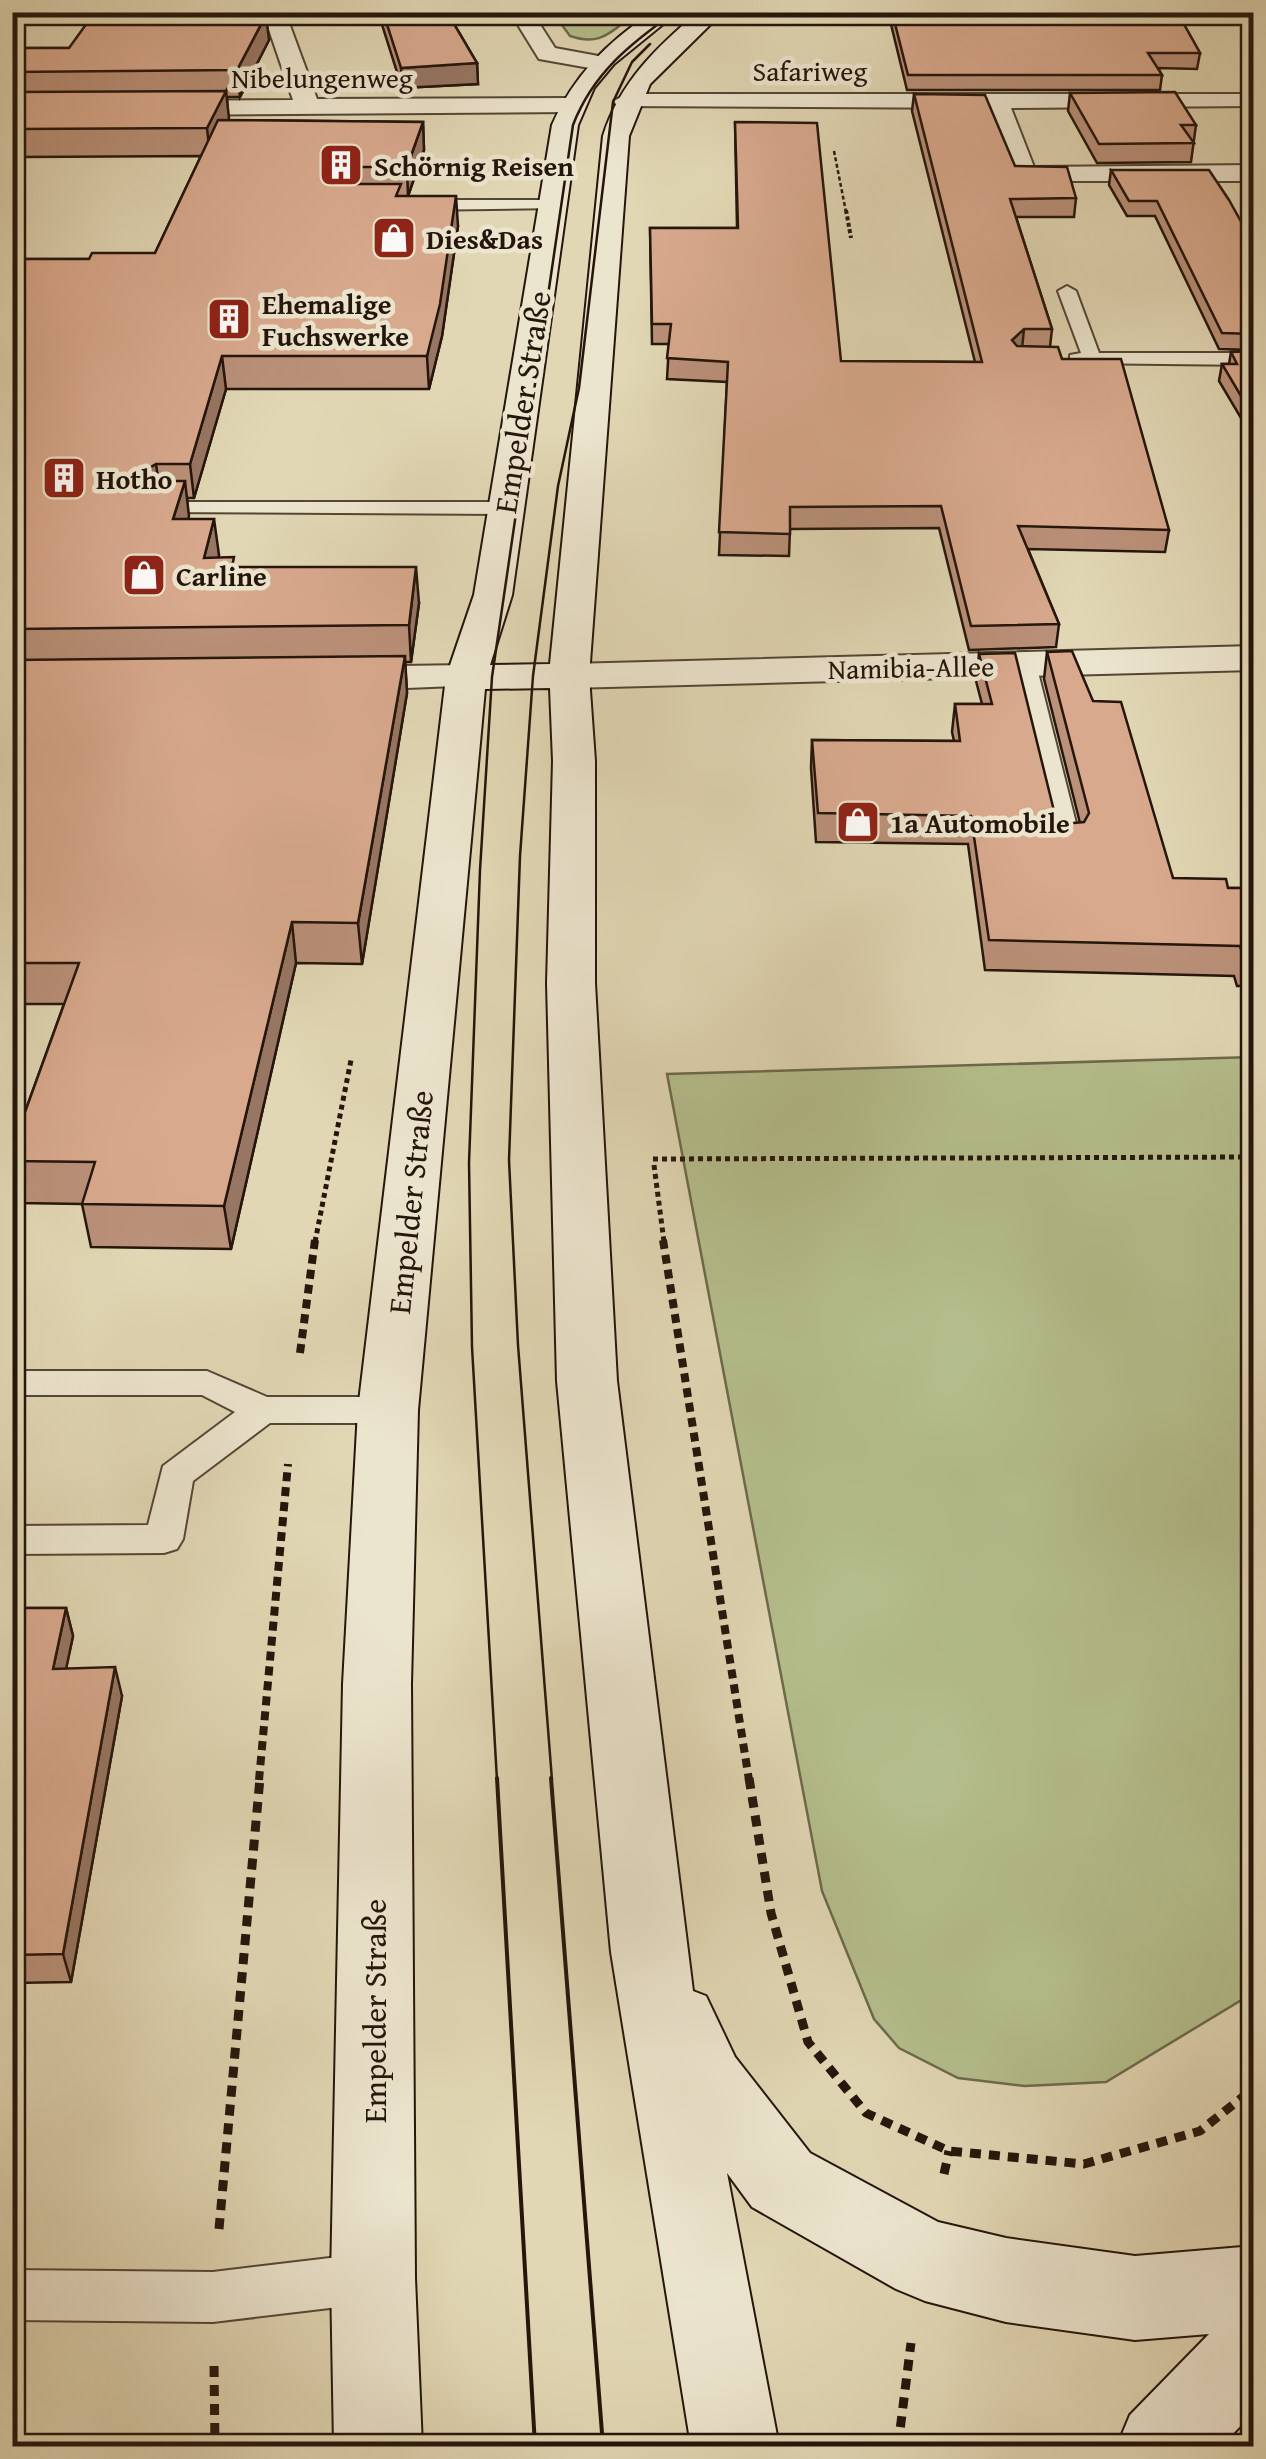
<svg xmlns="http://www.w3.org/2000/svg" width="1266" height="2459" font-family="'Gentium Book Plus',serif">
<rect width="100%" height="100%" fill="#e1d7b4"/>
<filter id="stains"><feTurbulence type="fractalNoise" baseFrequency=".002" numOctaves="4"/><feColorMatrix values="0 0 0 0 .2 0 0 0 0 .09 0 0 0 0 .02 0 0 0 .5 -.17"/></filter>
<radialGradient id="worn" r=".72"><stop offset=".6" stop-color="#630" stop-opacity="0"/><stop offset="1" stop-color="#630" stop-opacity=".3"/></radialGradient>
<g fill="#b4be8c" stroke="#6c6a4c" stroke-width="2.5">
<path d="M556 17 623 23C605 38 594 44 570 36Z"/>
<polygon points="1253,1057 1253,1993 1106,2082 1025,2086 958,2078 899,2048 874,2019 822,1891 667,1074"/>
</g>
<g fill="none" stroke-linecap="round" stroke-linejoin="round">
<defs>
<g id="lane">
<polygon points="553,200 561,205 559,208 415,210 407,205 415,200"/>
<polygon points="1067,286 1076,291 1099,353 1254,353 1254,365 1070,363 1070,355 1081,353 1058,291"/>
<polygon points="161,502 505,502 515,508 505,514 154,512 151,508"/>
<polygon points="1024,657 1036,664 1081,843 1077,849 1059,849 1055,843 1012,664"/>
<polygon points="12,1371 207,1371 267,1397 388,1397 401,1401 406,1410 401,1419 388,1423 270,1423 193,1481 183,1539 177,1549 164,1553 12,1554 12,1526 148,1525 163,1466 235,1412 202,1395 12,1395"/>
<polygon points="372,2253 389,2261 397,2278 389,2295 372,2303 213,2322 12,2320 12,2270 213,2272"/>
</g>
<g id="street">
<polygon points="263,12 285,12 317,99 572,98 584,105 572,112 12,116 12,102 293,100"/>
<polygon points="510,12 532,12 555,48 609,58 613,63 601,70 539,59"/>
<polygon points="626,94 1244,94 1253,96 1253,106 1011,108 1034,167 1254,165 1254,181 1015,181 986,108 617,106 614,101"/>
<polygon points="1254,646 1254,670 569,688 555,684 549,676 555,668 569,664"/>
<polygon points="466,665 480,669 486,677 480,685 334,691 320,688 314,679 320,670 334,667"/>
</g>
<path id="secondary" d="M652 12H678L614 64 594 88 578 125 512 595 490 665 550 664 603 136C620 82 656 48 698 12H723L650 84 629 136 589 676 595 761V983L617 1381 693 1991 706 1996 735 2057 810 2153 938 2222 1006 2238 1135 2256 1254 2246V2412L1221 2446H1117L1130 2415 1209 2334 1135 2340 1006 2322 925 2301 896 2289 752 2207 727 2173 779 2446H691L611 1952 557 1381 547 983 553 761 550 688 485 689 418 1410 411 1684 415 2278 422 2446H334L331 2278 343 1684 358 1410 446 677 474 595 552 125C574 75 607 43 652 12Z"/>
</defs>
<use href="#lane" stroke="#544636" stroke-width="4"/>
<use href="#street" stroke="#544636" stroke-width="4"/>
<use href="#secondary" stroke="#25150c" stroke-width="4"/>
<polyline stroke="#25150c" stroke-width="2.5" stroke-dasharray="4 2.5" stroke-linecap="butt" points="834,151 846,212"/>
<polyline stroke="#25150c" stroke-width="4" stroke-dasharray="4 2.5" stroke-linecap="butt" points="846,210 851,238"/>
<g stroke="#25150c" stroke-width="5" stroke-dasharray="5 4" stroke-linecap="butt">
<polyline points="653,1159 1254,1157"/>
<polyline points="654,1165 664,1242"/>
<polyline points="315,1242 351,1060"/>
</g>
<g stroke="#25150c" stroke-width="8" stroke-dasharray="9 6" stroke-linecap="butt">
<polyline points="663,1240 749,1780"/>
<polyline points="300,1353 315,1240"/>
<polyline points="259,1780 288,1464"/>
</g>
<g stroke="#25150c" stroke-width="9" stroke-dasharray="11 8" stroke-linecap="butt">
<polyline points="749,1778 771,1913 808,2042 866,2113 949,2151 1084,2164 1200,2131 1254,2088"/>
<polyline points="944,2174 949,2151"/>
<polyline points="219,2229 260,1778"/>
<polyline points="214,2366 215,2446"/>
<polyline points="898,2446 911,2343"/>
</g>
<use href="#lane" fill="#ece5ce" fill-rule="evenodd"/>
<use href="#street" fill="#ece5ce" fill-rule="evenodd"/>
<use href="#secondary" fill="#ece5ce" fill-rule="evenodd"/>
<g stroke="#25150c" stroke-width="2.5">
<path d="M497 1780 472 1347 469 1163 480 870 492 677 573 125C593 73 631 43 675 12"/>
<polyline points="552,1780 518,1345 509,1160 520,856 533,676 558,486 579,388 613,102 632,62 650,44"/>
</g>
<g stroke="#25150c" stroke-width="4">
<polyline points="497,1778 535,2446"/>
<polyline points="551,1778 603,2446"/>
</g>
</g>
<g fill="#ba9179" stroke="#25150c" stroke-width="2.5">
<polygon points="378,12 447,12 477,63 478,84 402,88"/>
<polygon points="888,12 1177,12 1200,53 1197,69 1158,68 1162,75 1160,90 907,90"/>
<polygon points="269,40 240,97 227,97 228,120 423,122 424,150 408,196 458,226 442,336 429,389 226,389 194,498 187,498 188,519 219,555 218,558 235,567 419,603 411,662 405,662 407,693 362,964 296,963 231,1249 91,1247 82,1204 18,1203 12,1180 12,1148 64,1004 12,1004 12,259 89,259 155,253 201,156 22,157 12,173 12,48 69,48"/>
<polygon points="1070,93 1196,125 1191,162 1097,163 1068,111"/>
<polygon points="914,94 1015,166 1076,198 1074,217 1016,217 1052,329 1050,347 1062,359 1169,530 1165,552 1028,549 1059,624 1056,647 969,650 939,528 790,529 789,556 719,555 727,382 667,379 669,344 652,344 650,228 737,228 735,122 841,361 975,362 912,111"/>
<polygon points="1111,170 1254,245 1254,350 1219,349 1155,216 1127,216 1109,185"/>
<polygon points="1254,351 1254,440 1219,381 1222,364 1229,364 1231,352"/>
<polygon points="1047,652 1093,701 1173,878 1228,888 1254,888 1254,986 1237,986 1234,976 985,970 968,844 816,842 811,768 812,740 954,741 952,732 955,704 982,704 976,681 979,654 1055,815 1063,824 1080,823 1044,679"/>
<polygon points="12,1608 66,1608 73,1636 66,1668 122,1696 71,1982 12,1983"/>
</g>
<g fill="#977663" stroke="#25150c" stroke-width="2.5">
<polygon points="266,15 269,40 240,97 237,70"/>
<polygon points="477,63 478,84 402,88 401,68"/>
<polygon points="226,91 229,118 210,156 207,128"/>
<polygon points="423,122 424,150 408,196 407,167"/>
<polygon points="17,129 22,157 12,173 12,136"/>
<polygon points="339,167 341,196 327,177"/>
<polygon points="456,196 458,226 442,336 429,389 427,356"/>
<polygon points="1024,329 1022,349 1010,361 1012,340"/>
<polygon points="222,356 226,389 194,498 190,464"/>
<polygon points="156,464 161,498 142,472"/>
<polygon points="185,481 189,516 178,555 173,519"/>
<polygon points="214,519 219,555 209,594 204,558"/>
<polygon points="416,567 419,603 411,662 409,625"/>
<polygon points="405,656 407,693 362,964 358,923"/>
<polygon points="292,922 296,963 231,1249 224,1206"/>
<polygon points="66,1608 73,1636 60,1698 53,1669"/>
<polygon points="115,1667 122,1696 71,1982 63,1954"/>
</g>
<g fill="#d8a98d" stroke="#25150c" stroke-width="2.5">
<polygon points="95,12 266,12 266,15 237,70 12,72 12,48 69,48"/>
<polygon points="383,12 447,12 477,63 401,68"/>
<polygon points="892,12 1177,12 1200,53 1148,53 1162,75 908,75"/>
<polygon points="226,91 207,128 17,129 12,136 12,92"/>
<polygon points="1175,92 1196,125 1181,125 1194,143 1099,144 1070,93"/>
<polygon points="914,94 985,95 1015,166 1067,167 1076,198 1010,199 1052,329 1024,329 1012,340 1017,346 1058,347 1062,359 1121,359 1169,530 1018,526 1059,624 971,626 941,506 790,507 790,534 719,532 728,362 667,358 671,324 652,324 650,228 738,228 735,122 817,123 841,361 982,362"/>
<polygon points="218,120 423,122 407,167 339,167 327,177 339,184 401,184 396,196 456,196 440,304 427,356 222,356 190,464 156,464 142,472 149,481 185,481 173,519 214,519 204,558 234,557 232,567 416,567 409,625 12,629 12,259 89,259 92,253 155,253"/>
<polygon points="1111,170 1209,170 1229,200 1254,245 1254,334 1222,333 1157,201 1129,201"/>
<polygon points="1254,351 1254,418 1222,364 1237,364 1231,352"/>
<polygon points="1072,651 1093,701 1121,702 1173,878 1226,879 1228,888 1254,888 1254,956 1243,956 1240,946 989,940 971,816 818,813 812,740 960,741 955,704 992,704 979,654 1015,653 1055,815 1063,824 1084,822 1089,813 1047,652"/>
<polygon points="405,656 358,923 292,922 224,1206 82,1204 95,1162 12,1161 12,1148 79,963 12,963 12,660"/>
<polygon points="12,1608 66,1608 53,1669 115,1667 63,1954 12,1955"/>
</g>
<defs>
<symbol id="building-square" viewBox="-11 -11 22 22"><rect x="-9" y="-9" width="18" height="18" rx="4" fill="#8f2418" stroke="#ece5ce"/><path d="M-4-6H4V6H1V3H-1V6H-4ZM-2.5-4.3h1.7v1.8h-1.7ZM.8-4.3h1.7v1.8H.8ZM-2.5-1h1.7V.8h-1.7ZM.8-1h1.7V.8H.8Z" fill="#fff"/></symbol>
<symbol id="shop-square" viewBox="-11 -11 22 22"><rect x="-9" y="-9" width="18" height="18" rx="4" fill="#8f2418" stroke="#ece5ce"/><path d="M-5-2.5h2.3a2.7 3.5 0 0 1 5.4 0H5L5.5 6h-11ZM-1.5-2.5h3a1.5 2.3 0 0 0-3 0Z" fill="#fff"/></symbol>
</defs>
<g fill-rule="evenodd">
<use href="#building-square" x="316" y="140" width="50" height="50"/>
<use href="#shop-square" x="369" y="213" width="50" height="50"/>
<use href="#building-square" x="204" y="294" width="50" height="50"/>
<use href="#building-square" x="39" y="453" width="50" height="50"/>
<use href="#shop-square" x="119" y="550" width="50" height="50"/>
<use href="#shop-square" x="833" y="797" width="50" height="50"/>
</g>
<g text-anchor="middle" dominant-baseline="central" stroke-width="9" stroke-linejoin="round" paint-order="stroke">
<g font-size="28" fill="#25150c" stroke="#ece5ce">
<text x="810" y="70">Safariweg</text>
<text x="322" y="77">Nibelungenweg</text>
<text transform="translate(911 667) rotate(-1)">Namibia-Allee</text>
</g>
<g font-size="28" font-weight="bold" fill="#25150c" stroke="#ece5ce" text-anchor="start">
<text x="374" y="165">Schörnig Reisen</text>
<text x="426" y="238">Dies&amp;Das</text>
<text x="262" y="303">Ehemalige<tspan x="262" dy="32">Fuchswerke</tspan></text>
<text x="96" y="478">Hotho</text>
<text x="176" y="575">Carline</text>
<text x="890" y="822">1a Automobile</text>
</g>
<g font-size="32" fill="#25150c" stroke="#ece5ce">
<text transform="translate(522 402) rotate(-81)">Empelder Straße</text>
<text transform="translate(410 1202) rotate(-84)">Empelder Straße</text>
<text transform="translate(374 2011) rotate(-90)">Empelder Straße</text>
</g>
</g>
<rect width="1266" height="2459" fill="none" stroke="#e1d7b4" stroke-width="50"/>
<rect x="15" y="15" width="1236" height="2429" fill="none" stroke="#25150c" stroke-width="5"/>
<rect x="25" y="25" width="1216" height="2409" fill="none" stroke="#25150c" stroke-width="2.5"/>
<rect width="100%" height="100%" filter="url(#stains)"/>
<rect width="100%" height="100%" fill="url(#worn)"/>
</svg>
